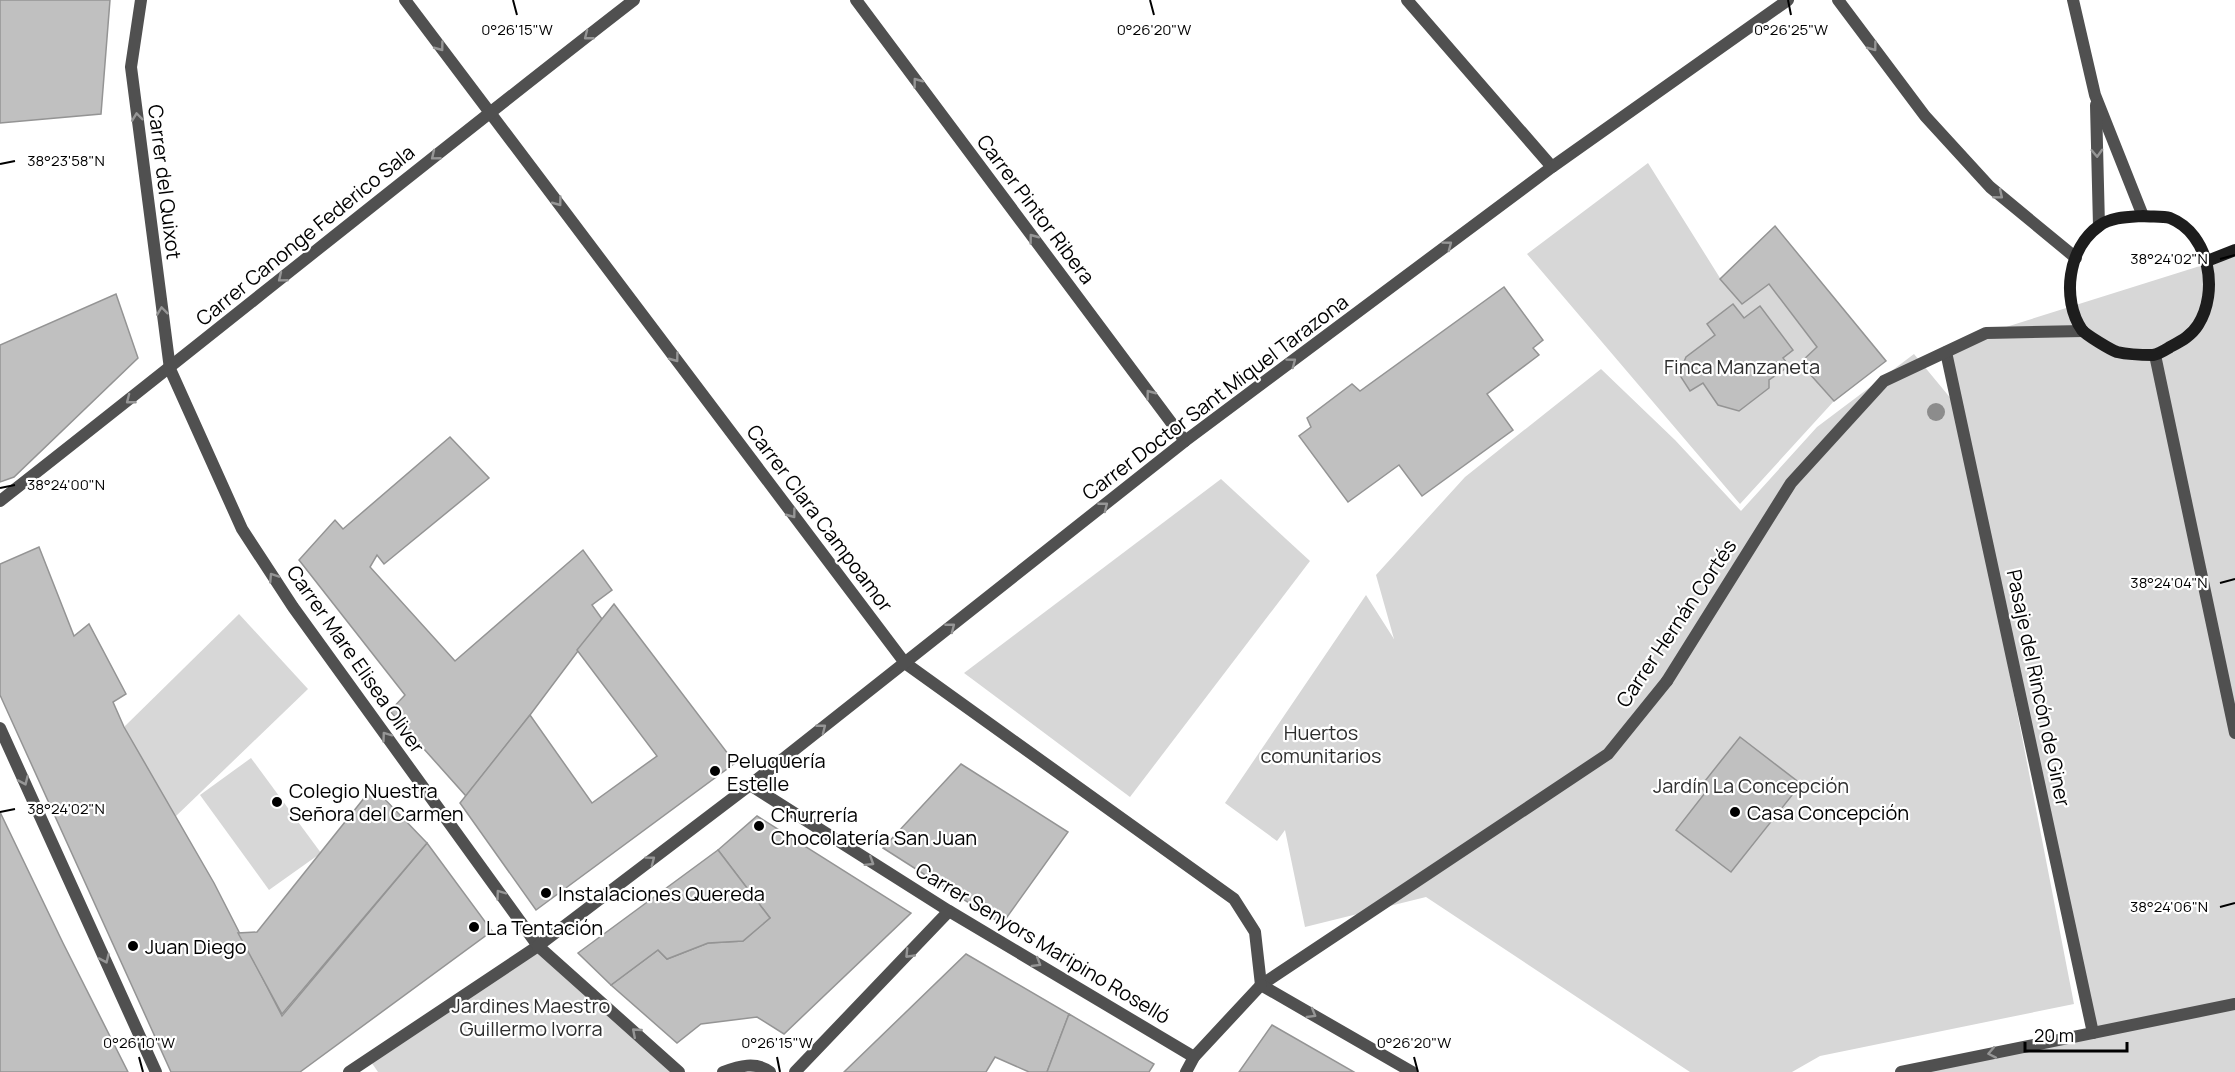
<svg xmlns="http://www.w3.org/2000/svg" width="2235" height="1072" font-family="Manrope,sans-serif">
<rect width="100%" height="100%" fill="#fff"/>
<g fill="#d7d7d7">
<polygon points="1648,163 1720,278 1775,226 1886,361 1834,401 1740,504 1527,254"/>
<polygon points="2235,255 2235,1072 1907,1072 2093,1033 1962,429 2074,1004 1820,1056 1792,1072 1690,1072 1426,897 1305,927 1285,830 1277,841 1225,803 1366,595 1394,639 1376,575 1465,477 1601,369 1675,440 1741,511 1817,427 1914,354 1957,406 1946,352 1987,333"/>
<polygon points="1221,479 1310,561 1130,797 964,673"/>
<polygon points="239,614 308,689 175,817 124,727"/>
<polygon points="251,758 321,853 269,890 200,795"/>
<polygon points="538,946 679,1072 378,1072 369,1059"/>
</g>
<g fill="#c0c0c0" stroke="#949494" stroke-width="1.5">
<polygon points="0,0 110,0 101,114 0,123"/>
<polygon points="1775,226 1886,361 1834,401 1800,363 1817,347 1769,284 1742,304 1720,279"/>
<polygon points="1504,287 1543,340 1533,348 1539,355 1487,394 1513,430 1422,496 1399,465 1348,502 1299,436 1311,427 1307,418 1352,384 1360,391"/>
<polygon points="116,294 138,358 14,477 0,482 0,345"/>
<polygon points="1733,304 1744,318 1760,306 1793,350 1783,358 1789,366 1769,380 1769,388 1739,411 1718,405 1703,383 1690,391 1679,374 1686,357 1715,335 1707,324"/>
<polygon points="450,437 489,478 384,564 377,555 370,567 455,661 583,550 612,590 592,605 602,619 530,715 466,796 390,711 405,695 299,560 335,520 343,529"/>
<polygon points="39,547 74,636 89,624 126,694 113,702 124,727 214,883 282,1016 427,843 492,931 300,1072 171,1072 0,695 0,564"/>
<polygon points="614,604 735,763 536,910 460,803 530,715 592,803 657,756 577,650"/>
<polygon points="1740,737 1801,784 1731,872 1676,830 1705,793 1701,786"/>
<polygon points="961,764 1068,832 1002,924 883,848"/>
<polygon points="373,787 427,843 282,1014 238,933 257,932"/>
<polygon points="0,812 63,943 128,1072 0,1072"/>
<polygon points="757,816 911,913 784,1034 757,1017 701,1024 677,1043 611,985 658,950 667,959 708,943 743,941 770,918 718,850"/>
<polygon points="718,850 770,918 743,941 708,943 667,959 658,950 611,985 578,953"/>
<polygon points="966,954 1069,1014 1047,1072 1029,1072 995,1057 986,1072 844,1072"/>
<polygon points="1069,1014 1154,1064 1149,1072 1047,1072"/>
<polygon points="1272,1025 1354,1072 1239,1072"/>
</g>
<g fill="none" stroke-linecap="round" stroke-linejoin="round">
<g stroke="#505050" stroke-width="12">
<polyline points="1261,985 1608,754 1667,681"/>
<polyline points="349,1072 538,946"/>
</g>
<g stroke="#505050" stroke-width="12">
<polyline points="141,0 131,67 170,369 242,529 293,607 538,946 679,1072"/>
<polyline points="405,0 905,663 1234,899 1255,932 1261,985"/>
<polyline points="856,0 1185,441"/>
<polyline points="1407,0 1552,167"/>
<polyline points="2073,0 2095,95 2143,216"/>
<polyline points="2096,105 2099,226"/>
<polyline points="1946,352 2093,1033"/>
<path d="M0 501C212 335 421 165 634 0"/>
<polyline points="1667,681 1791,483 1884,381 1986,333 2083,331"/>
<polyline points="0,728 156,1072"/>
<polyline points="750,785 949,911 1194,1057"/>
<polyline points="538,946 750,785 1185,441 1552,167 1788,0"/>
<polyline points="1261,985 1412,1072"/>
<path d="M723 1072C739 1066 756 1061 770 1072"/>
<polyline points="795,1072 949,911"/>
<polyline points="1186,1072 1194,1057 1261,985"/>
<polyline points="1901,1072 2235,1004"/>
</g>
<g stroke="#505050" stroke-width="12">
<polyline points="1838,0 1925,116 1990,187 2076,258"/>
<polyline points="2155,355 2235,733"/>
</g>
<g stroke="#1d1d1d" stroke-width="12">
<path d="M2143 216C2151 217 2163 216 2170 218 2210 234 2219 292 2198 325 2191 336 2181 341 2170 347 2165 350 2159 354 2153 355 2143 355 2126 354 2117 352 2111 350 2086 335 2082 330 2061 299 2068 248 2099 226 2111 217 2128 217 2143 216Z"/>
<polyline points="2207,261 2235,250"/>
</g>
</g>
<circle fill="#8c8c8c" cx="1936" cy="412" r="9"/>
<defs><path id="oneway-chevron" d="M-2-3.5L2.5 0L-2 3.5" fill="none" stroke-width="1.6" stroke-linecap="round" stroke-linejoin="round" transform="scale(1.5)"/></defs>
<g stroke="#969696">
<use href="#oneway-chevron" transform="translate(588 36) rotate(142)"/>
<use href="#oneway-chevron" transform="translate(440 47) rotate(53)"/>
<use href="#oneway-chevron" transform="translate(1873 47) rotate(53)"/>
<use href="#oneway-chevron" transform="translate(917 82) rotate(-127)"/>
<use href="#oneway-chevron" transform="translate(137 117) rotate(-97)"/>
<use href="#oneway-chevron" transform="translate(2097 153) rotate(88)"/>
<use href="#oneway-chevron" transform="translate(435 156) rotate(141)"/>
<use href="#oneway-chevron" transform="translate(1999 195) rotate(39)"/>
<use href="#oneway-chevron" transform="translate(558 202) rotate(53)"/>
<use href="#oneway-chevron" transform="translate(1033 238) rotate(-127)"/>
<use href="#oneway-chevron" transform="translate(1448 245) rotate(-37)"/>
<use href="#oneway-chevron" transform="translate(282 278) rotate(141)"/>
<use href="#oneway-chevron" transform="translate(162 311) rotate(-97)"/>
<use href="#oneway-chevron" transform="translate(675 358) rotate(53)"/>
<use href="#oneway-chevron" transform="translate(1292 362) rotate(-37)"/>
<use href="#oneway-chevron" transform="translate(1150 394) rotate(-127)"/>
<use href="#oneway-chevron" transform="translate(130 400) rotate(142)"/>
<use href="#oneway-chevron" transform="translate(1104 506) rotate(-38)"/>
<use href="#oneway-chevron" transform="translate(792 514) rotate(53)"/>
<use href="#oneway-chevron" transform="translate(273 577) rotate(-123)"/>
<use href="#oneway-chevron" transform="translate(951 627) rotate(-38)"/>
<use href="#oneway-chevron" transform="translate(822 728) rotate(-38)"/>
<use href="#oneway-chevron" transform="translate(386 736) rotate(-126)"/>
<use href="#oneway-chevron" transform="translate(24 781) rotate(66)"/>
<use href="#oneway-chevron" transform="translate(651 860) rotate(-37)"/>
<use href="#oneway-chevron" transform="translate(870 862) rotate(32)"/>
<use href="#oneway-chevron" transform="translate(500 894) rotate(-126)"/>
<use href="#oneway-chevron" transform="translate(909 954) rotate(134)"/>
<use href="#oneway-chevron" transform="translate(105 959) rotate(66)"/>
<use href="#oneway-chevron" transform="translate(1037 963) rotate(31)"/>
<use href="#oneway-chevron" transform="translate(1312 1014) rotate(30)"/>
<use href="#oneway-chevron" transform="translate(636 1032) rotate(-139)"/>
<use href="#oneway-chevron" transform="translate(1992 1053) rotate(169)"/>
</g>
<path fill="none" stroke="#000" stroke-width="2" d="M513 0 517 15M1150 0 1154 15M1788 0 1791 15M0 164 15 161M2220 259 2235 255M0 488 15 485M2220 583 2235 579M0 812 15 809M2220 907 2235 903M139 1057 143 1072M777 1057 780 1072M1414 1057 1418 1072"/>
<g fill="#000" stroke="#fff" stroke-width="2">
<circle cx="715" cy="771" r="6"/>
<circle cx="277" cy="802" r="6"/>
<circle cx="1735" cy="812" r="6"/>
<circle cx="759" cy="826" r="6"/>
<circle cx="546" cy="893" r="6"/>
<circle cx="474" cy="927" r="6"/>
<circle cx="133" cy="946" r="6"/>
</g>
<g text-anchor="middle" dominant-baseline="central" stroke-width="4.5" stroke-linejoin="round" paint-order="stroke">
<g font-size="20" fill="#000" stroke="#fff">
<text transform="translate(165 182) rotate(83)">Carrer del Quixot</text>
<text transform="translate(1036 209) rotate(53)">Carrer Pintor Ribera</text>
<text transform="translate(305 235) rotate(-39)">Carrer Canonge Federico Sala</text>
<text transform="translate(1215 397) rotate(-37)">Carrer Doctor Sant Miquel Tarazona</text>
<text transform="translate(820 518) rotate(53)">Carrer Clara Campoamor</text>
<text transform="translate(1676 623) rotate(-56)">Carrer Hernán Cortés</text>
<text transform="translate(356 659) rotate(55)">Carrer Mare Elisea Oliver</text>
<text transform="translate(2039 688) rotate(78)">Pasaje del Rincón de Giner</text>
<text transform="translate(1043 943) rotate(31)">Carrer Senyors Maripino Roselló</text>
</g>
<g font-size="20" fill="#2e2e2e" stroke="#fff">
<text x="1742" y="366">Finca Manzaneta</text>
<text x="1321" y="732">Huertos<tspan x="1321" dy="23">comunitarios</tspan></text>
<text x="1751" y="785">Jardín La Concepción</text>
<text x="531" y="1005">Jardines Maestro<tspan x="531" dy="23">Guillermo Ivorra</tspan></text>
</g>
<g font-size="20" fill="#000" stroke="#fff" text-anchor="start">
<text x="727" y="760">Peluquería<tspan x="727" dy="23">Estelle</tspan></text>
<text x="289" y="790">Colegio Nuestra<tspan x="289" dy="23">Señora del Carmen</tspan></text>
<text x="1747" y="812">Casa Concepción</text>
<text x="771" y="814">Churrería<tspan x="771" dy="23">Chocolatería San Juan</tspan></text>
<text x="558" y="893">Instalaciones Quereda</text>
<text x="486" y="927">La Tentación</text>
<text x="145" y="946">Juan Diego</text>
</g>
</g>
<g font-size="15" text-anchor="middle" fill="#000" stroke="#fff" stroke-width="4.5" stroke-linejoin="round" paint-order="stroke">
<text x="517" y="35">0°26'15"W</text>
<text x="1154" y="35">0°26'20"W</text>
<text x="1791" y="35">0°26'25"W</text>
<text x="66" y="166">38°23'58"N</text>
<text x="2169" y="264">38°24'02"N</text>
<text x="66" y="490">38°24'00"N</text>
<text x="2169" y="588">38°24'04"N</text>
<text x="66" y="814">38°24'02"N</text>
<text x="2169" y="912">38°24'06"N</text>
<text x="139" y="1048">0°26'10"W</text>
<text x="777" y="1048">0°26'15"W</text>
<text x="1414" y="1048">0°26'20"W</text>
</g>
<path d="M2025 1042v9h102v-9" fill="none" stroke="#000000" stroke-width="3"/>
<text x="2034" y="1042" font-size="18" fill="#000000" stroke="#ffffff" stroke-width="4.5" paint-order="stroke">20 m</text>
</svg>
